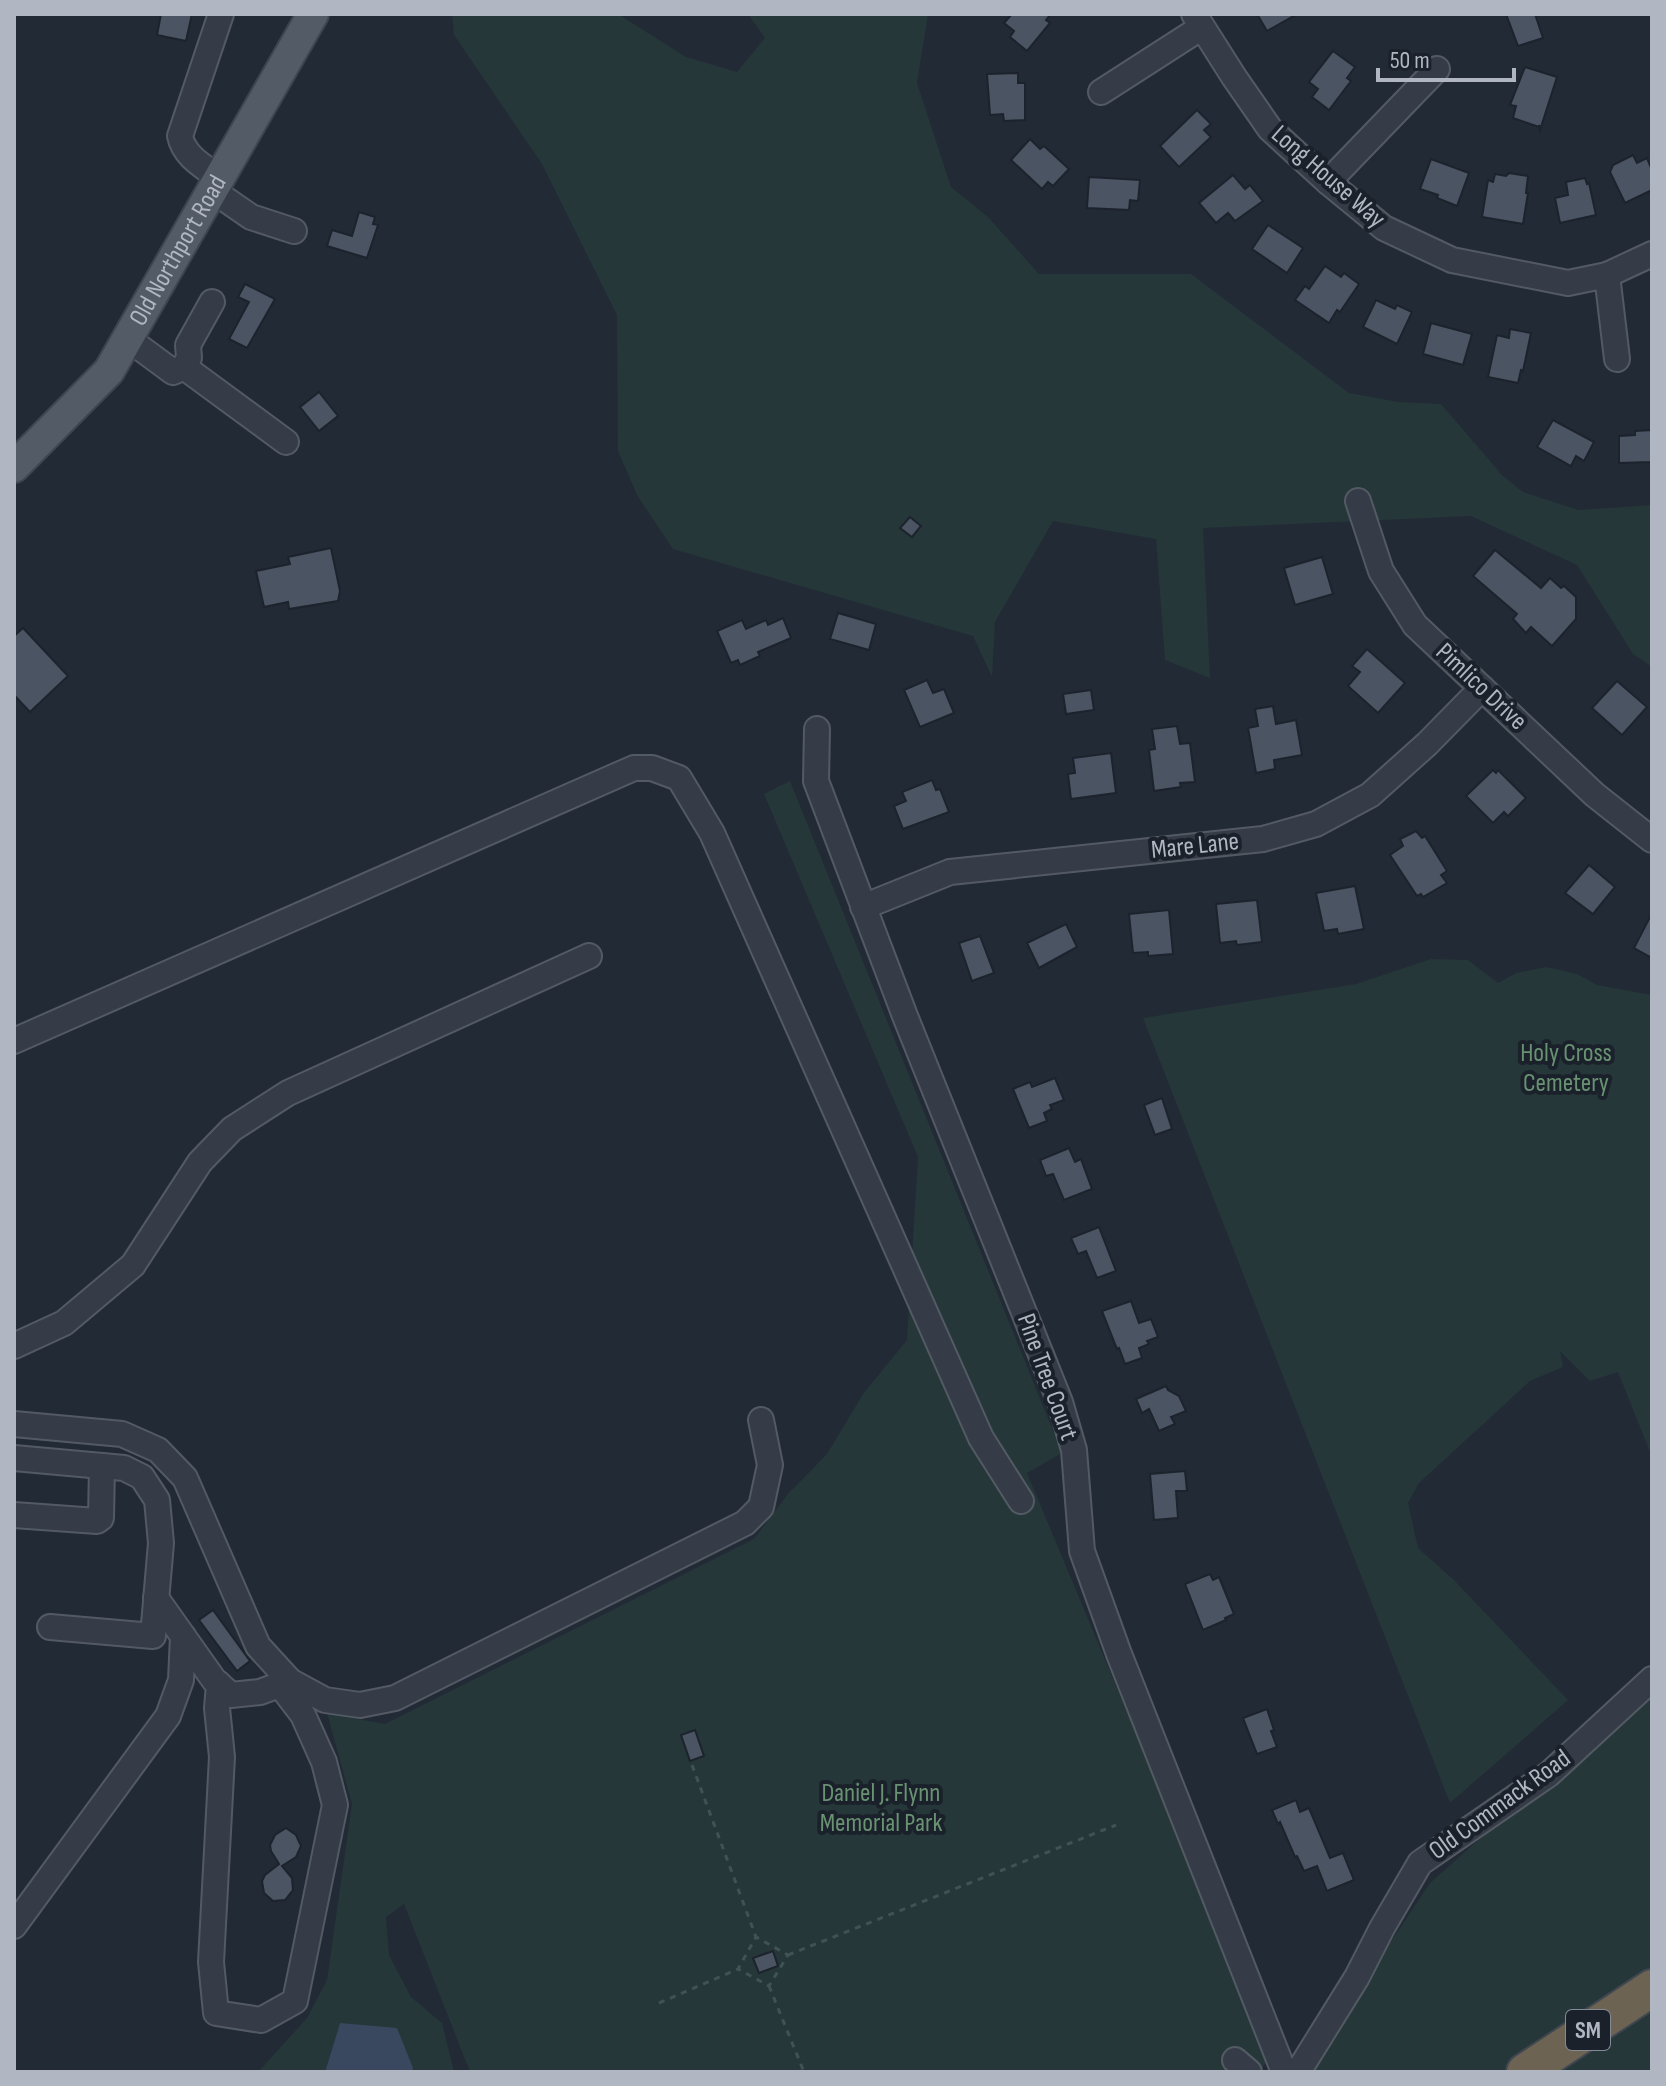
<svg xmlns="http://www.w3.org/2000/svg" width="1666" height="2086" font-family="'Sofia Sans Condensed',sans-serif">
<rect width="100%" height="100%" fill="#222a36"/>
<g fill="#253738">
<polygon points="452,14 618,14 686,57 737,72 765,38 748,14 928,14 917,83 951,187 988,217 1039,274 1191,274 1349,393 1399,402 1441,404 1502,475 1523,492 1578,510 1652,505 1652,667 1633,654 1577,565 1471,516 1203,528 1210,678 1165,660 1156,539 1053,521 995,622 992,677 973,636 673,549 637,495 618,451 617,315 542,164 454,35"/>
<polygon points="790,781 1062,1453 1027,1473 1271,2056 1259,2072 470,2072 404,1904 386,1917 389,1955 411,1997 442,2023 454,2072 412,2072 413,2068 340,2023 325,2072 258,2072 307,2018 327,1980 352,1804 327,1713 385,1724 754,1539 788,1494 827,1454 863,1394 907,1340 918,1157 764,794"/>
<polygon points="1431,959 1468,960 1498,983 1516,973 1546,967 1577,974 1597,985 1652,995 1652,1457 1618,1372 1590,1381 1560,1351 1563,1367 1530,1381 1419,1483 1408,1503 1418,1548 1454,1580 1568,1700 1450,1803 1143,1018 1356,984"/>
<polygon points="1652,1686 1652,1973 1501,2072 1304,2072 1430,1883"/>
<polygon points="1652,2001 1652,2072 1543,2072"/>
</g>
<polygon fill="#39485e" points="340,2023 397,2028 413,2068 412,2072 325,2072"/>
<g fill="#4a5462" stroke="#1d232d" stroke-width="2">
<polygon points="161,14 192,14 186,41 157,35"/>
<polygon points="1012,14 1051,14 1046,20 1050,23 1027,51 1010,37 1014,31 1004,23"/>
<polygon points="1257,14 1297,14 1267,31"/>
<polygon points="1506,14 1535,14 1543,38 1518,46"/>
<polygon points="1333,51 1355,67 1347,78 1351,81 1329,110 1312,97 1318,89 1309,82"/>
<polygon points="1525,67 1557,77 1540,130 1539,125 1539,127 1513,118 1516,106 1510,105"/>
<polygon points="1018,73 1018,83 1025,83 1025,120 1004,121 1003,114 990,115 987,74"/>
<polygon points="1197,110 1211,124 1204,130 1211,137 1179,167 1160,146"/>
<polygon points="1030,139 1040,149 1044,146 1069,169 1053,186 1048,182 1042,189 1011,160"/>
<polygon points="1633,155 1637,163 1647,158 1652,170 1652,190 1625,203 1610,172 1613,165"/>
<polygon points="1431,159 1469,173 1457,206 1437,198 1438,195 1420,189"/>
<polygon points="1509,173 1528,176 1526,193 1528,193 1523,224 1482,217 1488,180 1493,182 1495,174 1506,176"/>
<polygon points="1233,175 1245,189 1250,185 1263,201 1235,221 1228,213 1216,223 1199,203"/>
<polygon points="1089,177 1140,180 1138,201 1130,200 1129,210 1087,208"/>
<polygon points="1585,178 1587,184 1589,183 1596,215 1560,223 1555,198 1568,195 1566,182"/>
<polygon points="359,212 375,217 373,224 378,225 367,258 327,246 332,230 352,236"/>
<polygon points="1268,225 1303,248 1287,273 1252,249"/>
<polygon points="1325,266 1341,277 1344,273 1359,284 1340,312 1337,310 1329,323 1295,300 1305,286 1309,289"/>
<polygon points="245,284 275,299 247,348 229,339 249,302 238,297"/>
<polygon points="1376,300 1395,309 1397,305 1412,312 1397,344 1363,327"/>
<polygon points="1431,323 1472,334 1463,365 1423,354"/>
<polygon points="1510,329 1531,333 1523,371 1521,370 1518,383 1488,377 1497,335 1509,338"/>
<polygon points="319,392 338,416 319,431 300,407"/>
<polygon points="1553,420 1594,442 1584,461 1576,456 1571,466 1537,447"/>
<polygon points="1652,430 1652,462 1619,463 1619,436 1635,435 1635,431"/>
<polygon points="910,517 921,526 912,537 900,528"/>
<polygon points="331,548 340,591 338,601 289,609 288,602 264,607 256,571 290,564 288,557"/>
<polygon points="1495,550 1541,588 1550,578 1561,588 1564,586 1576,597 1576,619 1552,646 1531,627 1526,633 1513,619 1517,614 1473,576"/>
<polygon points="1322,557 1333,594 1295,605 1284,568"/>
<polygon points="838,613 876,624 869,650 830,639"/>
<polygon points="783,618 791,638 758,652 760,656 740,665 738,660 731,663 717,631 742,620 746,629 766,620 768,625"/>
<polygon points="23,628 68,676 30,712 14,695 14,636"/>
<polygon points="1367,649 1405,683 1378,713 1348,686 1360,672 1352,666"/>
<polygon points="927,680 933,693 944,689 954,713 920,727 904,690"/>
<polygon points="1617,681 1647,707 1622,735 1592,708"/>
<polygon points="1091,690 1094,710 1066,714 1063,694"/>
<polygon points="1273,706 1276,724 1296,720 1302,755 1274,760 1275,769 1256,773 1248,728 1258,726 1255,709"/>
<polygon points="1177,726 1180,744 1190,743 1195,782 1180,783 1181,787 1154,791 1149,750 1155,749 1152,729"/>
<polygon points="1111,753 1116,793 1071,799 1068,774 1075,773 1073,758"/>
<polygon points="1493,770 1496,773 1498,770 1526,798 1508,816 1504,812 1493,823 1466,796"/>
<polygon points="932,780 936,790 940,789 949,812 903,829 894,806 906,801 902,792"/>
<polygon points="1416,831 1422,838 1425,836 1447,871 1441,875 1447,883 1423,897 1421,894 1417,896 1390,855 1403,846 1400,839"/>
<polygon points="1589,865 1615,887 1593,914 1565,893"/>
<polygon points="1355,886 1364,929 1338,934 1337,929 1324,931 1316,893"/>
<polygon points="1257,900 1262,942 1237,945 1236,941 1220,943 1216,904"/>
<polygon points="1169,910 1173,954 1148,956 1148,952 1133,953 1129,914"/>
<polygon points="1652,913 1652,958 1634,948"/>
<polygon points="1066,924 1077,947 1039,968 1027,943"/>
<polygon points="980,936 994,973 972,981 959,943"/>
<polygon points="1055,1078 1064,1100 1050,1105 1052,1109 1044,1113 1047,1121 1029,1128 1013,1089 1030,1082 1032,1087"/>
<polygon points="1162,1098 1172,1129 1155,1135 1144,1105"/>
<polygon points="1069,1148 1075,1162 1081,1159 1092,1189 1064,1200 1053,1174 1046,1176 1040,1160"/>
<polygon points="1099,1227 1116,1271 1097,1278 1086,1251 1078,1254 1071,1238"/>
<polygon points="1131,1301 1139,1323 1151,1319 1158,1337 1147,1341 1149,1344 1139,1348 1142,1358 1125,1364 1119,1348 1117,1349 1102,1311"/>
<polygon points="1166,1386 1168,1390 1179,1396 1186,1411 1171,1417 1175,1424 1159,1431 1149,1409 1142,1413 1136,1399"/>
<polygon points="1185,1471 1187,1491 1176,1491 1178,1518 1154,1520 1150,1474"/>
<polygon points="1210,1574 1213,1580 1219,1577 1234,1614 1225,1618 1226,1620 1203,1630 1185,1584"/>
<polygon points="213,1610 250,1661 237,1671 199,1620"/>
<polygon points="1267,1709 1274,1730 1271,1731 1277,1747 1257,1754 1243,1718"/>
<polygon points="695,1730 704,1756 690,1761 681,1735"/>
<polygon points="1296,1800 1300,1812 1309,1808 1330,1858 1343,1853 1354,1880 1327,1891 1317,1866 1304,1871 1297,1856 1295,1857 1280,1822 1278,1824 1272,1810"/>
<polygon points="286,1828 296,1835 301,1846 296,1857 282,1866 292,1878 293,1890 285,1900 273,1901 264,1893 262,1881 265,1875 279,1864 271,1851 270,1845 275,1835"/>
<polygon points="773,1951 778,1966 759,1973 753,1958"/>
</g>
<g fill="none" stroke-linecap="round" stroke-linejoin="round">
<defs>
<g id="minor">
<polyline points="1194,14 1234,77 1270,129 1328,182 1384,228 1452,260 1568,283 1607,275 1652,254"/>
<polyline points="1101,92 1202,27"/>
<path d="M219 178C203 166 184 156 180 136L221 14"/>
<polyline points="1328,182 1437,69"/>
<polyline points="212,190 251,217 294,231"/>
<polyline points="1607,275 1617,359"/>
<polyline points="127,338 173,372 184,367 189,358 188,345 212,302"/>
<polyline points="184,367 286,442"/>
<polyline points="1358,501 1381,571 1415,625 1595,795 1652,840"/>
<polyline points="817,729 816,781 905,1016 1060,1402 1074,1450 1082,1551 1119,1654 1284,2072"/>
<polyline points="863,907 950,872 1263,839 1316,824 1370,795 1427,744 1482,688"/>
<polyline points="14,1041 634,768 652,768 679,778 712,833 981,1438 1021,1501"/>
<polyline points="14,1346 64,1323 133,1265 200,1162 232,1129 288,1093 589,956"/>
<polyline points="14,1424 122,1434 158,1450 185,1478 258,1646 290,1681 325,1700 360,1705 395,1698 745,1523 761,1507 770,1465 761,1420"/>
<polyline points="14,1458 124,1468 142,1477 157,1500 161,1543 153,1636 50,1627"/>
<polyline points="14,1515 97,1521 101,1518 102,1466"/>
<polyline points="156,1598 214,1680 231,1695 260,1692 290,1681"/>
<polyline points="219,1684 217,1708 222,1757 211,1962 216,2013 261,2020 295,2001 335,1805 324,1762 303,1715 280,1685"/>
<polyline points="14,1926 168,1716 181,1680 183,1636"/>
<polyline points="1235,2060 1249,2072"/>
<polyline points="1298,2072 1357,1977 1382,1928 1420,1863 1549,1774 1652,1679"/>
</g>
<g id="major">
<path id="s1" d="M14 467 109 371 313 14"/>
</g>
<polyline id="highway" points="1525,2072 1652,1988"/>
</defs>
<use href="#minor" stroke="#535a64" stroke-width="28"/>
<use href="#major" stroke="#3f4550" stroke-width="34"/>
<use href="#highway" stroke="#404751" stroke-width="40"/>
<g stroke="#415255" stroke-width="3" stroke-dasharray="6 6" stroke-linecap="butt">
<polyline points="692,1765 756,1937"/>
<polyline points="788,1955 1116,1825"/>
<polyline points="769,1986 804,2072"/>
<polyline points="659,2003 738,1969 756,1937 788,1955 769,1986 738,1969"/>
</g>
<use href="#minor" stroke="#353c47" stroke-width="24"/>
<use href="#major" stroke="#535b67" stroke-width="30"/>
<use href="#highway" stroke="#6c6353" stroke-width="36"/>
</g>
<g text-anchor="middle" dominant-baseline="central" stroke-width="8" stroke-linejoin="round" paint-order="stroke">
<rect fill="#1b212b" stroke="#838a95" stroke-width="2" x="1566" y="2010" width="44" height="40" rx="6"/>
<g font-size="24" font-weight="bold" fill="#b0b7c3">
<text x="1588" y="2030">SM</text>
</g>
<g font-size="26" fill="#b0b7c3" stroke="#1b212b">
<text transform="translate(1328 177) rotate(41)">Long House Way</text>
<text stroke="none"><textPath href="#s1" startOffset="274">Old Northport Road</textPath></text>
<text transform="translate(1481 687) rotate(43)">Pimlico Drive</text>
<text transform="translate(1195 846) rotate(-6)">Mare Lane</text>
<text transform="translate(1047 1377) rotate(70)">Pine Tree Court</text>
<text transform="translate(1500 1805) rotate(-36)">Old Commack Road</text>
</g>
<g font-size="26" fill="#699273" stroke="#1b212b">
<text x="1566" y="1053">Holy Cross<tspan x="1566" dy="30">Cemetery</tspan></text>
<text x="881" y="1793">Daniel J. Flynn<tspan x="881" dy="30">Memorial Park</tspan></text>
</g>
</g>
<rect width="1666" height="2086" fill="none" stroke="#b0b7c3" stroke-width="32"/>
<path d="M1378 68v12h136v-12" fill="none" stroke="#b0b7c3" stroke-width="4"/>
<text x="1390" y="68" font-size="24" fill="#b0b7c3" stroke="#1b212b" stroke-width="6" paint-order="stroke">50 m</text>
</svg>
